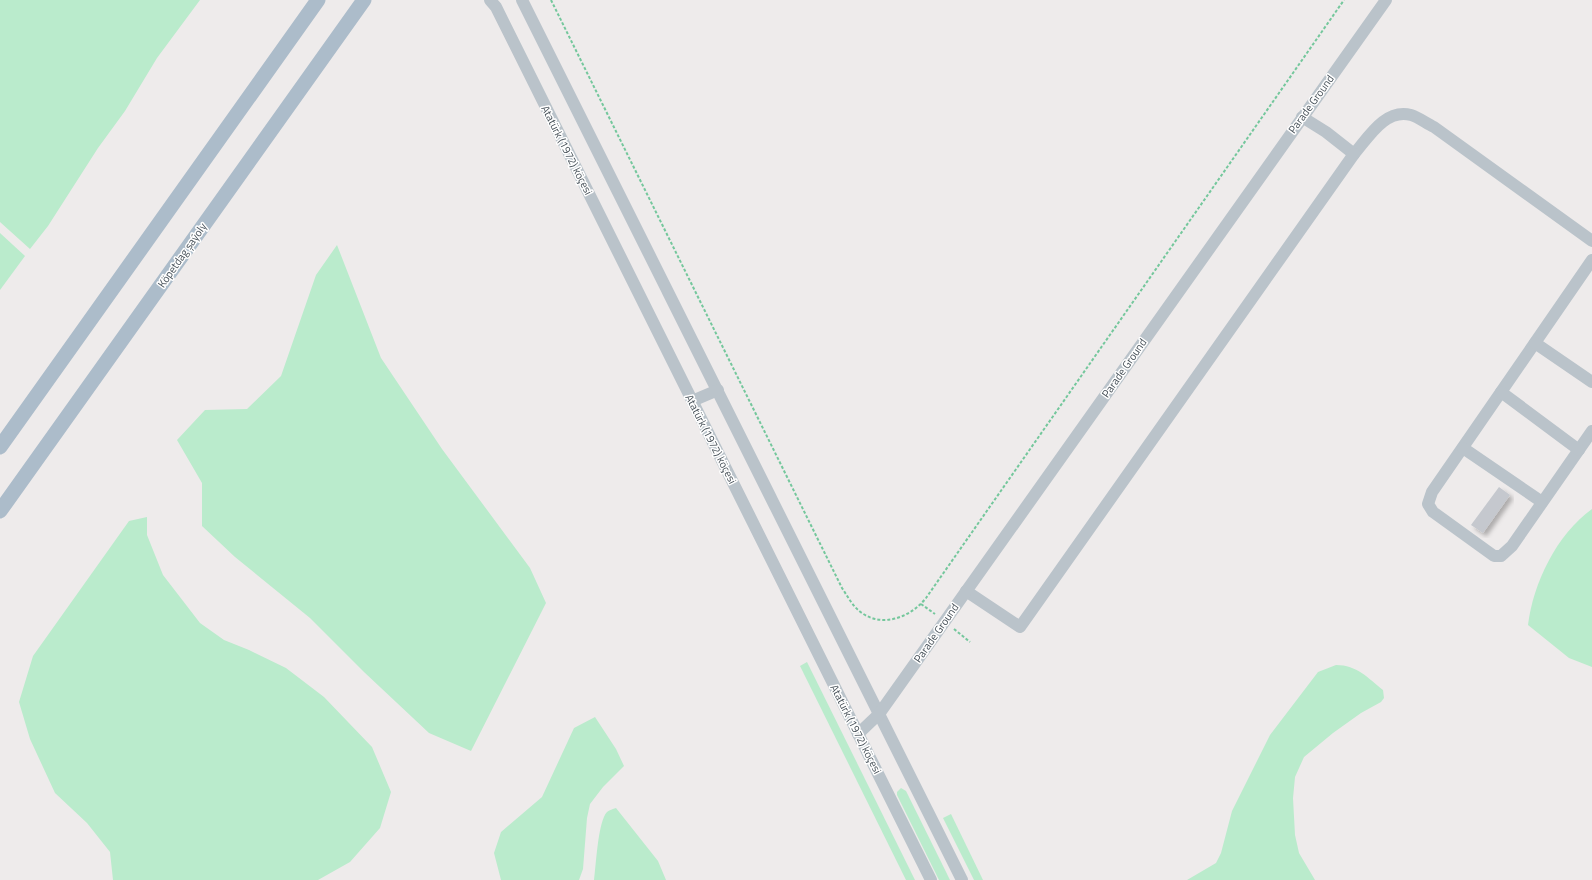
<svg xmlns="http://www.w3.org/2000/svg" width="1592" height="880" font-family="'Titillium Web',sans-serif">
<defs>
<filter id="shadow"><feDropShadow dx="3.5" dy="3.5" stdDeviation="2" flood-color="#0004"/></filter>
</defs>
<rect width="100%" height="100%" fill="#eeebeb"/>
<g fill="#baebcc">
<polygon points="0,0 200,0 157,58 125,111 98,148 48,226 30,249 0,222"/>
<polygon points="0,233 25,256 0,290"/>
<polygon points="337,245 381,358 442,449 530,568 546,603 471,751 429,733 364,672 310,618 235,557 202,526 202,483 177,440 205,410 247,409 281,376 316,275"/>
<path d="M1592 509V667L1569 658 1528 625C1533 583 1557 534 1592 509Z"/>
<polygon points="147,517 147,535 163,575 200,623 224,640 249,650 286,668 324,697 372,747 391,792 380,828 350,862 318,880 113,880 110,852 87,823 55,793 30,739 19,702 33,656 129,521"/>
<polygon points="807,662 915,880 906,880 800,666"/>
<path d="M1336 665C1357 665 1368 678 1383 690L1384 698 1381 702 1361 713 1333 733 1304 757 1295 777 1293 798 1295 835 1299 853 1315 880H1187L1216 863 1221 853 1232 811 1270 735 1318 672Z"/>
<polygon points="595,717 616,749 624,766 603,787 590,804 587,818 583,869 579,880 501,880 494,853 501,832 542,797 574,728"/>
<polygon points="901,788 906,791 950,880 939,880 897,795 897,792"/>
<path d="M616 808 658 861 666 880H594C596 866 598 821 607 812 609 810 613 809 616 808Z"/>
<polygon points="951,814 983,880 974,880 943,818"/>
</g>
<polygon fill="#c5c8ce" filter="url(#shadow)" points="1499,487 1510,495 1483,533 1471,525"/>
<g fill="none" stroke-linecap="round" stroke-linejoin="round">
<g stroke="#74c79c" stroke-width="2" stroke-dasharray="3 2" stroke-linecap="butt">
<path d="M551 0 842 588C848 597 853 607 862 613 883 628 911 617 926 598L1344 0"/>
<polyline points="921,604 935,614"/>
<polyline points="954,629 970,642"/>
</g>
<g stroke="#bac3ca" stroke-width="12">
<polyline points="490,0 496,7 931,880"/>
<polyline points="522,0 962,880"/>
<path d="M1302 117 1326 132 1354 154C1368 138 1385 108 1411 115 1418 117 1426 123 1434 127L1592 241"/>
<polyline points="1592,260 1432,492 1428,504 1433,512 1494,556 1501,556 1512,546 1592,431"/>
<polyline points="1535,343 1592,382"/>
<polyline points="1501,392 1579,450"/>
<polyline points="692,401 718,390"/>
<polyline points="1463,448 1542,502"/>
<polyline points="966,591 1020,627 1354,154"/>
<polyline points="858,734 879,714 1386,0"/>
</g>
<g stroke="#acbcca" stroke-width="15">
<polyline points="0,447 318,0"/>
<polyline points="0,511 364,0"/>
</g>
</g>
<g text-anchor="middle" dominant-baseline="central" stroke-width="3" stroke-linejoin="round" paint-order="stroke">
<g font-size="11" fill="#454f57" stroke="#fff">
<text transform="translate(1311 104) rotate(-54)">Parade Ground</text>
<text transform="translate(567 150) rotate(63)">Atatürk (1972) köçesi</text>
<text transform="translate(182 255) rotate(-55)">Köpetdag şaýoly</text>
<text transform="translate(1124 368) rotate(-55)">Parade Ground</text>
<text transform="translate(711 439) rotate(63)">Atatürk (1972) köçesi</text>
<text transform="translate(936 633) rotate(-55)">Parade Ground</text>
<text transform="translate(856 729) rotate(63)">Atatürk (1972) köçesi</text>
</g>
</g>
</svg>
